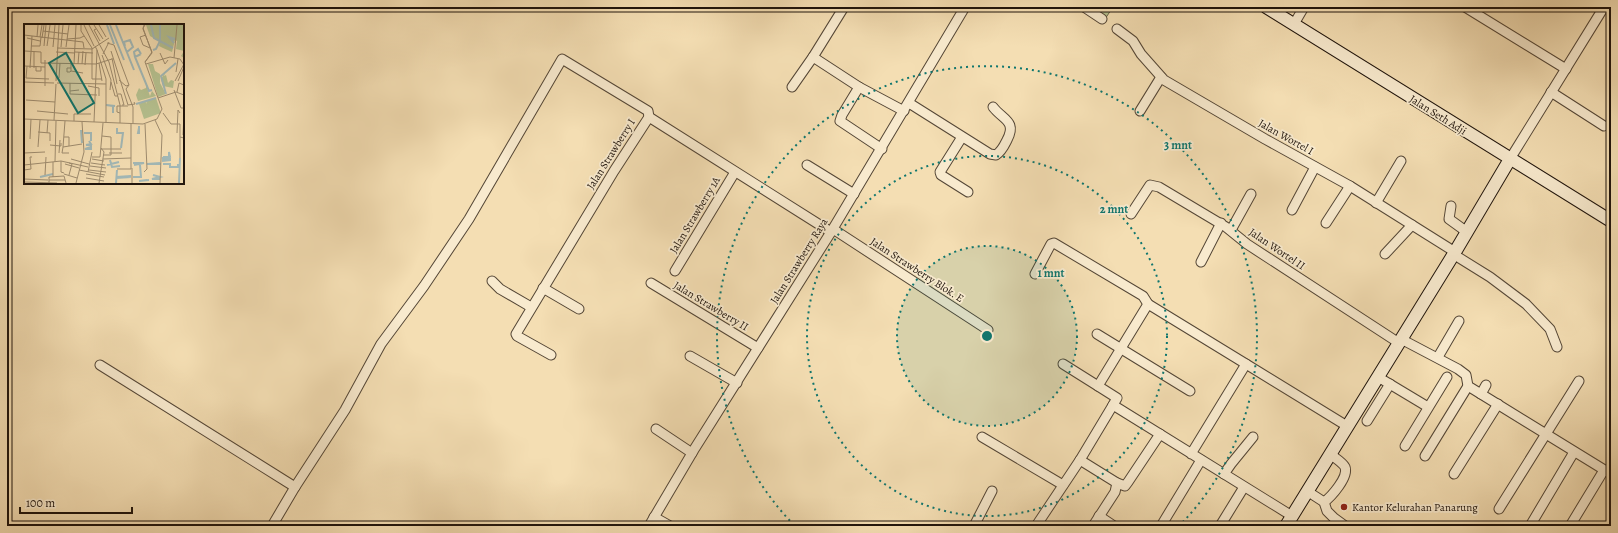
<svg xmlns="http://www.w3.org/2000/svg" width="1618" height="533" font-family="Alegreya,serif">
<rect width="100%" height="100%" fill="#f4deb3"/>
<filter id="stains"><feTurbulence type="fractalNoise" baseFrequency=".005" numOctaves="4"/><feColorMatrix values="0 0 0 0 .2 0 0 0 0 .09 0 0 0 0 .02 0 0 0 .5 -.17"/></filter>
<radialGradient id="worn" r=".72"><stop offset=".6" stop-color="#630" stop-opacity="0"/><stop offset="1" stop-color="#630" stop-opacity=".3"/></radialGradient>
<polygon fill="#b6c291" stroke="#6a6b4e" points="1079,7 1113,7 1103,22"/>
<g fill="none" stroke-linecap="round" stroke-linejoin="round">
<defs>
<g id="street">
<polyline points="1084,7 1102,19"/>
<polyline points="1465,7 1566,69"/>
<polyline points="1294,24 1304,7"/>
<polyline points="1117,29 1133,41 1141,54 1164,80 1265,139 1350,186 1455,252"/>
<polyline points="813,57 859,87 904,111"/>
<polyline points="792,87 813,57 844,7"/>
<polyline points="859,87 842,115 840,121 882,149"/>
<polyline points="1551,92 1604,126"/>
<path d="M909 103 990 154 996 155C1002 151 1004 146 1007 140 1017 121 1003 120 993 107"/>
<polyline points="1140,111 1161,77"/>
<polyline points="962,137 940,172 941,175 968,192"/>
<polyline points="1510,159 1604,7"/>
<polyline points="807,165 854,194"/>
<polyline points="1376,203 1401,161"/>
<polyline points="1451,206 1449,219 1467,232"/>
<polyline points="1292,210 1315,167"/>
<polyline points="1131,214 1150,185 1159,187 1226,227 1247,244 1399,343"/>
<polyline points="1326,223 1350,186"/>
<polyline points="833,229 988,330"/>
<polyline points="1231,230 1251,194"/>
<polyline points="1385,254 1412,225"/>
<polyline points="1453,254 1490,277 1526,304 1550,329 1557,347"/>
<polyline points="1201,262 1221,223"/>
<polyline points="675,271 735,172"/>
<polyline points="1035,274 1051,244 1054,243 1143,296 1148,304"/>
<polyline points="492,281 500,289 531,307"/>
<polyline points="651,283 758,348"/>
<polyline points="543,288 579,309"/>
<polyline points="1097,334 1190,391"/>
<polyline points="1401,339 1458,369 1466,375 1468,386 1481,394"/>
<polyline points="551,355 517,336 516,334 614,171 649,117 831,232"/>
<polyline points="690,356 737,383"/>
<polyline points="1438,357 1459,321"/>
<polyline points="1063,364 1098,386"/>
<polyline points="1246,364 1347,426"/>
<polyline points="100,365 295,487"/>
<polyline points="1378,377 1428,407"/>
<polyline points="1486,385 1481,394 1611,474"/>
<polyline points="1367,421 1390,384"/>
<polyline points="656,429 692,453"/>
<polyline points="982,437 1063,485"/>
<polyline points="1405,446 1447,377"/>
<polyline points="1191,454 1246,364 1148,304 1098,386 1117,398 1113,405 1292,516"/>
<polyline points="1425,456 1468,386"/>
<polyline points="1080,460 1117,483 1115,492 1093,526"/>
<polyline points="1224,474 1231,464 1253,437"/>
<polyline points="1454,474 1498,404"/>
<polyline points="1117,483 1125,486 1128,482 1160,434"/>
<polyline points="1307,491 1324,502 1327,511 1334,518 1345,526"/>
<path d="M1324 502C1331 497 1349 477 1345 467 1342 462 1335 458 1330 454"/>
<polyline points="1499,509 1579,381"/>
<polyline points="1099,516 1114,526"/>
<polyline points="654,517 670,526"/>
<polyline points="272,526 295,487 345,410 381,344 424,286 469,219 562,59 648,111 649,117"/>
<polyline points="649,526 695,448 831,232 965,7"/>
<polyline points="974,526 992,491"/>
<polyline points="1036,526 1080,460 1113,405"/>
<polyline points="1161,526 1201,460"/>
<polyline points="1220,526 1244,487"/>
<polyline points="1530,526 1574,452"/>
<polyline points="1570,526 1604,470"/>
</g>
<g id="secondary">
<polyline points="1266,7 1611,221"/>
<polyline points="1286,526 1455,252 1510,159"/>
</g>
</defs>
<use href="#street" stroke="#544636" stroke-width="11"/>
<use href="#secondary" stroke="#1f140c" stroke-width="14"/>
<use href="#street" stroke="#f8eace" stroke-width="9"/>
<use href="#secondary" stroke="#f8eace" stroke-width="12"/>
</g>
<circle cx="987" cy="336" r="90" fill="#0f766e" fill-opacity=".12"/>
<g fill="none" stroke="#0f766e" stroke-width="2" stroke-dasharray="2 4">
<circle cx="987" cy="336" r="90"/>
<circle cx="987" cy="336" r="180"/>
<path d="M794 525A270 270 0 1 1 1180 525"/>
</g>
<circle fill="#8f2418" stroke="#f8eace" stroke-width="1.5" cx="1344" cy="507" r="4"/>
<g text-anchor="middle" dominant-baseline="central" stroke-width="3.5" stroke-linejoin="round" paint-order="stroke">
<g font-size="11" fill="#1f140c" stroke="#f8eace">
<text transform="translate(1438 115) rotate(32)">Jalan Seth Adji</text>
<text transform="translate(1286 137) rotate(29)">Jalan Wortel I</text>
<text transform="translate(611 154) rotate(-58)">Jalan Strawberry I</text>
<text transform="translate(695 215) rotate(-59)">Jalan Strawberry 1A</text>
<text transform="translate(1277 249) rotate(34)">Jalan Wortel II</text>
<text transform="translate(799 261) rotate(-58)">Jalan Strawberry Raya</text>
<text transform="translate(917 270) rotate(33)">Jalan Strawberry Blok. E</text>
<text transform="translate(711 306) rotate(31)">Jalan Strawberry II</text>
</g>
<g font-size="11" fill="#1f140c" stroke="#f8eace" text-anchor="start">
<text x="1352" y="507">Kantor Kelurahan Panarung</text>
</g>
</g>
<g transform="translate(24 24)">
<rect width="160" height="160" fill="#f4deb3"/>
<path d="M122 1H160V34L157 32 160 27 152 25 153 17 151 16 148 28 139 24 135 22 136 18 126 12ZM124 40H129L131 47 136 50V59L142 70 134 73ZM142 47 140 52 142 51 144 59 147 56 150 57 149 64 139 62 137 55ZM122 61 126 72 128 67 132 72 114 77 112 71 115 64 117 66 122 64ZM132 74 137 89 120 95 115 80 121 77 123 80 122 77Z" fill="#b6c291"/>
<path fill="none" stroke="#a2b9b8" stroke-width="2" d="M83 1 90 20M86 1 100 36M92 1 110 46M127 1 130 14 149 24M150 19 145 13 151 15M101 22 100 18 106 16 109 23 103 28M129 26 132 25 136 17V1M117 30 111 33 125 67 128 66M111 33 110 28 114 25 117 30M142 70 137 52 152 39M112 80 132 74M89 89V82L82 81 91 82M115 102V109H114L115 104M93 104V109H99L97 124M57 106 58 119M60 109H67V117M65 117 67 120 62 121H67V125H61L67 123M138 134 146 133 145 128V133H139M86 136 88 143 96 142M138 137 146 136V134L138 135M109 139H120L110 141M136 139 123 140H137M139 140H146V143H154V140M83 141 95 138M129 151 136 153 128 155H136M16 153 29 150M92 153 107 152M109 153H117L116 141M92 154 107 153M123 156 115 157 125 156M92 159 93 146M155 159 156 134"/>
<path fill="none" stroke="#9f8d70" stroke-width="1" d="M57 1V7L68 24M60 1 70 22M65 1 85 38 96 81V99M70 1 79 15M75 1 82 13M120 1 119 5 128 28 121 38 128 29 119 4 121 1M72 5 70 6 76 17M19 7 44 10M0 11 59 18 60 24M122 11 116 13 119 21 126 24M13 13 14 1M16 13 18 1M3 14 16 17M18 14 20 1M43 15 56 14 60 12M83 19 90 21 105 61M7 22H16L17 13M20 22 22 1M23 22 26 1M29 23 31 1M37 23 39 1M42 23 45 1M33 24 68 25 85 14M68 24V55H78M73 26 82 55V99M1 27 17 28V39L72 40 88 35M10 27V44M87 27 104 81 111 80 110 78M32 28 51 29M51 28 69 29M136 29 141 40 144 36M79 30 85 18M78 31 87 56 86 66M88 34 93 60M150 34 153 1M21 36V62M75 39 78 57M50 40 52 1M54 40 55 28M58 40 59 27M122 40 146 33 156 35 160 41M61 41 62 29M1 42 21 43M12 43V47H17V43M6 44 8 12M47 44H43V48H46L47 47V40M47 47 59 49M152 48 154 35M2 54 25 55M2 54 3 42M35 54 36 39M95 56 102 62 105 61 102 65M32 57 35 1M151 57 160 40M154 57 160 43M0 58 30 59M87 58 91 72H94M33 59 82 60M46 59V67L55 66M64 62 75 64V72M102 65 109 83V99M150 66 157 84H160M46 67V70L73 71M153 68 155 59 160 61M94 70H97L100 81H98M134 74 152 68 160 71M2 76 31 78M13 87 44 90M96 89 93 88V82H104M139 89 147 100H156V113L160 114M0 95 119 100 133 95 138 85 121 38M30 96 32 60M131 96 138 111 136 159M41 97 39 123 58 120M50 97V90H67M70 98 73 26 71 22M14 108 26 109V117M23 109 24 96M153 109 154 86 156 89M159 111 160 90M78 112 87 113V131H79M40 113H45V122M6 115 7 95M26 121 37 122V119M14 123 16 96M39 123 38 129H45M77 125H97M0 129 21 128M35 129 36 116M85 129H98M68 133H76L79 99M156 134V113M47 135 65 140M68 135 80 137M79 135 107 134M29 138V153M31 138 32 97M45 139 48 140 45 151M67 139 81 141M41 140 55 144M0 141 37 137M66 142 82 144M108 144V159M93 145H107V100M0 146 7 145 6 133H8M55 146 81 151M65 146 82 148M64 148 68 128M120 148 123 145 121 100M40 149 37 148V137L64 143M40 150 53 154M62 150 80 153M21 151 22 133M62 154 80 157M0 155 24 156M25 156H41M0 158 33 159M25 159V153L40 152 42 159M52 159 60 128 58 98M75 159 80 128 77 124"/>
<path fill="#0f766e" fill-opacity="0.15" stroke="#0f766e" stroke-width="2" d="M42 29 70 79 54 89 25 39Z"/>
<rect width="160" height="160" fill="none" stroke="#1f140c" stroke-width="2"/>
</g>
<circle cx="987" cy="336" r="6" fill="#0f766e" stroke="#f8eace" stroke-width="2"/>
<g font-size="12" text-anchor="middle" font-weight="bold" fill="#0f766e" stroke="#f8eace" stroke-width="3.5" stroke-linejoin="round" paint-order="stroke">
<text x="1178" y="149">3 mnt</text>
<text x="1114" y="213">2 mnt</text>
<text x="1051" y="277">1 mnt</text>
</g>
<rect width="1618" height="533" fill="none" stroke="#f4deb3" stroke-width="24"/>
<rect x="8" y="8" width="1602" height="517" fill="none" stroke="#1f140c" stroke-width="2"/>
<rect x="12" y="12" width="1594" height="509" fill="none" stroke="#1f140c"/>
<path d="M20 507v6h112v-6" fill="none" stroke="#1f140c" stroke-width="2"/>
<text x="26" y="507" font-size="12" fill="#1f140c" stroke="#f8eace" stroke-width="3" paint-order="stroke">100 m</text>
<rect width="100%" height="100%" filter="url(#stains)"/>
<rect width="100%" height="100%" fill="url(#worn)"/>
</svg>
